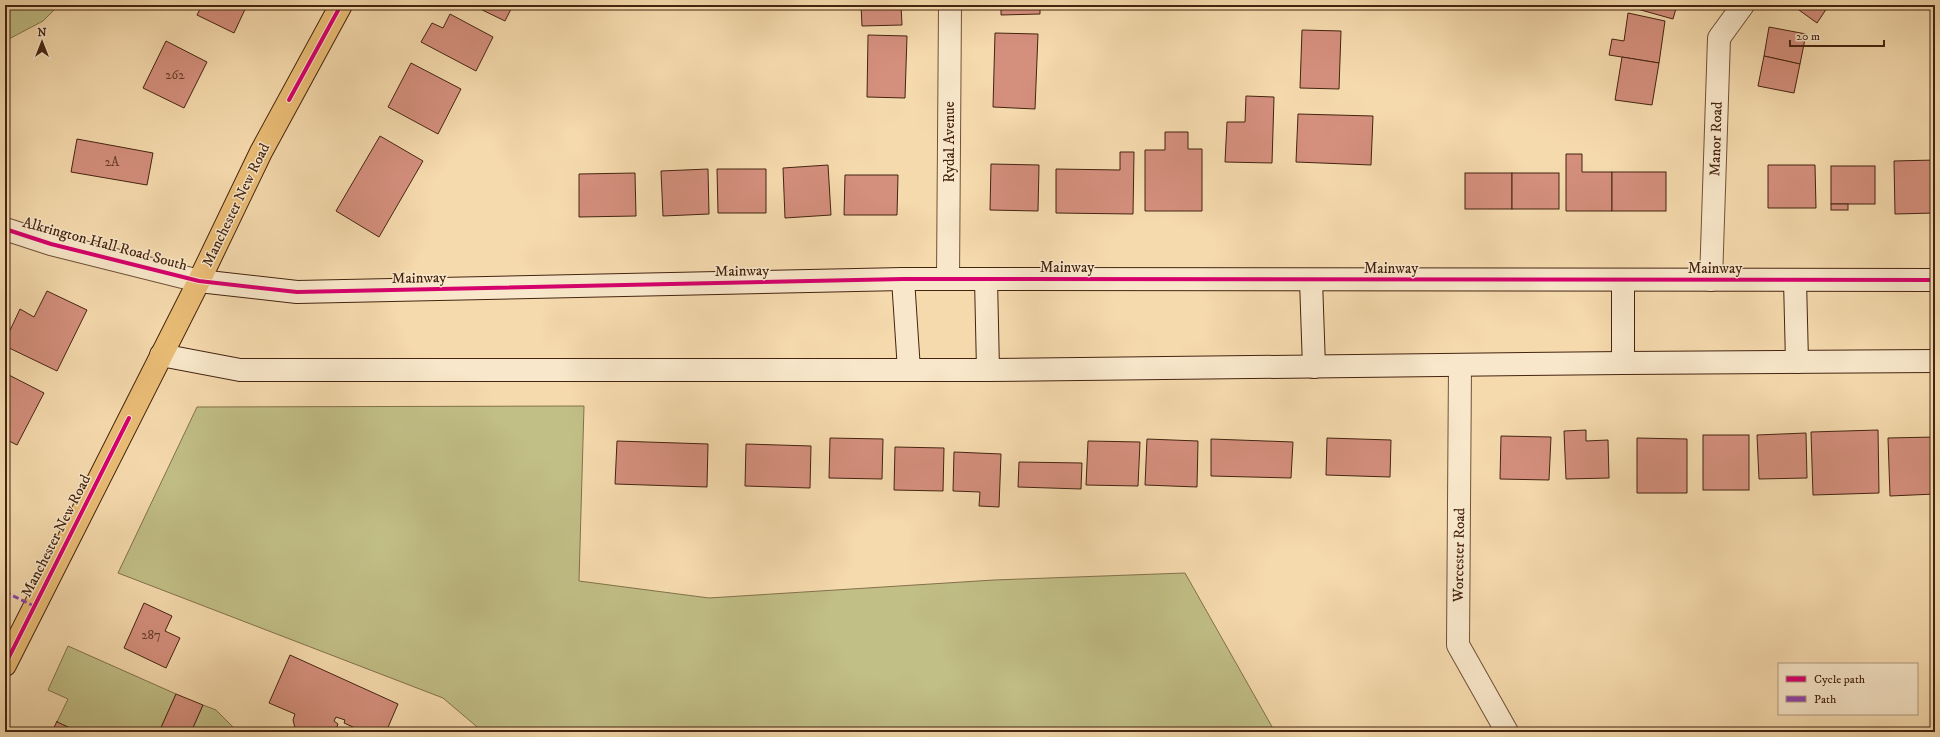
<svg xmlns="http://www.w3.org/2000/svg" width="1940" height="737" font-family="'IM FELL DW Pica',serif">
<rect width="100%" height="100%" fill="#f5daad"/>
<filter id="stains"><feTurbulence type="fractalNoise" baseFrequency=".005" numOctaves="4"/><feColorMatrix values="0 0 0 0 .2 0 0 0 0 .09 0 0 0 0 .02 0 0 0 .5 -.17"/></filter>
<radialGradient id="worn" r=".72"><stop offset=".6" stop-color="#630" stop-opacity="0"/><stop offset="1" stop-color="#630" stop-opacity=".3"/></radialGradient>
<g fill="#c1be86" stroke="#83714b">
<polygon points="5,5 59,5 43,21 5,41"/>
<polygon points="584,406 579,581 709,598 994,580 1185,573 1275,732 483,732 443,698 118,573 197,407"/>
<polygon points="68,646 176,694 159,732 79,732 57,722 68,699 48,690"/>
<polygon points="203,705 216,710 238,732 191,732"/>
</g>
<g fill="#d48f7d" stroke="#452410">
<polygon points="202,5 247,5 234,33 197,15"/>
<polygon points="472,5 513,5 505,21"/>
<polygon points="861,5 901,5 902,25 862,26"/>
<polygon points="1001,5 1040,5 1040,14 1001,15"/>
<polygon points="1623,5 1677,5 1673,19"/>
<polygon points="1792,5 1829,5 1817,23"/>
<polygon points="1628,13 1665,21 1659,63 1609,55 1612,39 1624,41"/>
<polygon points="450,14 493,37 476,71 421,42 432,23 443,28"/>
<polygon points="1769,27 1806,34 1800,64 1764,56"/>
<polygon points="1302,30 1341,31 1339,89 1300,88"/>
<polygon points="995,33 1038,34 1035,109 993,107"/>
<polygon points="868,35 907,36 905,98 867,97"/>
<polygon points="166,41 207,62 184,108 143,88"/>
<polygon points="1764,56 1800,64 1794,93 1758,86"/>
<polygon points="1622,57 1659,63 1652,105 1615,100"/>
<polygon points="411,63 461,89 438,134 388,107"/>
<polygon points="1246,96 1274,97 1272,163 1225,162 1227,122 1245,122"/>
<polygon points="1298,114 1373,116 1371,165 1296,162"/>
<polygon points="1165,132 1188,132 1188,149 1202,149 1202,211 1145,211 1145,150 1165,150"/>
<polygon points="380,136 423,161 379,237 336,211"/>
<polygon points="77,139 153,153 147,185 71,172"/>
<polygon points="1120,152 1134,152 1133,214 1056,213 1056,169 1120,170"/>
<polygon points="1566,154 1582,154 1582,172 1612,172 1612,211 1566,211"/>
<polygon points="1935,160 1935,213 1895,214 1894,161"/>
<polygon points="991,164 1039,165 1038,211 990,210"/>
<polygon points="828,165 831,215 785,218 783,168"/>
<polygon points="1768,165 1815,165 1816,208 1768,208"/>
<rect x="1831" y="166" width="44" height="38"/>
<polygon points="708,169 709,214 663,216 661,171"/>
<polygon points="717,169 766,169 766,213 718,213"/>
<rect x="1612" y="172" width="54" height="39"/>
<polygon points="635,173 636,216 579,217 579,174"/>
<rect x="1465" y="173" width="47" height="36"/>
<rect x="1512" y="173" width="47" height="36"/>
<polygon points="845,175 898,175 897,215 844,215"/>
<rect x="1831" y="204" width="17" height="6"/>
<polygon points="47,291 87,310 57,371 5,346 5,341 20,309 34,317"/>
<polygon points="5,373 44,393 17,445 5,439"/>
<polygon points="1586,430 1586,441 1608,440 1609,478 1566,479 1564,431"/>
<polygon points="1878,430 1879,493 1813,495 1811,432"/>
<polygon points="1806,433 1807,478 1759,479 1757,435"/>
<rect x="1703" y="435" width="46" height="55"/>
<polygon points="1501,436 1551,437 1549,480 1500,479"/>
<polygon points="1935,437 1935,494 1890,496 1888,438"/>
<polygon points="830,438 883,439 882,479 829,478"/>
<polygon points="1327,438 1391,440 1390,477 1326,475"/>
<polygon points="1637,438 1687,439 1687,493 1637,493"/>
<polygon points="1147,439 1198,441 1197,487 1145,485"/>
<polygon points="1211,439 1293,442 1291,478 1211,476"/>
<polygon points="617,441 708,444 707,487 615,484"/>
<polygon points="1088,441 1140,442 1138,486 1086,485"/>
<polygon points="746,444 811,446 810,488 745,486"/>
<polygon points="895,447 944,448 943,491 894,490"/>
<polygon points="954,452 1001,454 999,507 979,506 980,492 953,491"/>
<polygon points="1019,462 1082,463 1081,489 1018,487"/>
<polygon points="144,603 172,616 165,631 180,638 166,668 124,648"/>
<polygon points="290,655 398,704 386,732 364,732 344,723 345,720 336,717 334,721 338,724 335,732 296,732 293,720 295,714 269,703"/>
<polygon points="176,694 203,705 191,732 159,732"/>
<polygon points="57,721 57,722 79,732 52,732"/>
</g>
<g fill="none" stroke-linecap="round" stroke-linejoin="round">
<defs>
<g id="street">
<polyline points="5,229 51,244 199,281"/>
<polyline points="948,279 950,5"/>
<polyline points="1711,280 1719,38 1743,5"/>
<polyline points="1460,366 1458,645 1507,732"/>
</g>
<g id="secondary">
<polyline points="903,279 909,370"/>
<polyline points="986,279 988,370"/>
<polyline points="1311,280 1314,367"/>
<polyline points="1623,280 1623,363"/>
<polyline points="1795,280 1797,362"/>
<polyline points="199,281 297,292 903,279 1935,280"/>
<polyline points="161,355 240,370 988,370 1623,363 1935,361"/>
</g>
<polyline id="primary" points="5,665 199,281 261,152 341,5"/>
</defs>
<use href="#street" stroke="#715237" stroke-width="24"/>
<use href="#secondary" stroke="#452410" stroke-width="24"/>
<use href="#primary" stroke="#452410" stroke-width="24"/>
<use href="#street" stroke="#f8e7ca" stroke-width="22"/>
<use href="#secondary" stroke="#f8e7ca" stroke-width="22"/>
<use href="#primary" stroke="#eabd76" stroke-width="22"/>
<polyline stroke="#8e44ad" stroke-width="3" stroke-dasharray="6 3" stroke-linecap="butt" points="5,592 34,606"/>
<defs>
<g id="cycleway">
<polyline points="289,100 341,5"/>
<polyline points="5,229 51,244 199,281 297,292 903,279 1935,280"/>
<polyline points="5,665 129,418"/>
</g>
</defs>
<use href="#cycleway" stroke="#f8e7ca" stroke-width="6"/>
<use href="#cycleway" stroke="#d6006c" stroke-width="4"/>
</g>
<g text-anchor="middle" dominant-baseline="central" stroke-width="3" stroke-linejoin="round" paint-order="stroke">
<g font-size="13" fill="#693f2b">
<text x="175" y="75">262</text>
<text x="112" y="162">2A</text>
<text x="151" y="635">287</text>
</g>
<g font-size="15" fill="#452410" stroke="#f8e7ca">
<text transform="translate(1716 139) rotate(-88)">Manor Road</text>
<text transform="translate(949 142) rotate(-90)">Rydal Avenue</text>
<text transform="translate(236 205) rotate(-64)">Manchester New Road</text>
<text transform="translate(105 244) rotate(15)">Alkrington Hall Road South</text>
<text x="1067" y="267">Mainway</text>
<text x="1391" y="268">Mainway</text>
<text x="1715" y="268">Mainway</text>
<text transform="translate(742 271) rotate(-1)">Mainway</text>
<text transform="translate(419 278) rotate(-1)">Mainway</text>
<text transform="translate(56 536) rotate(-63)">Manchester New Road</text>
<text transform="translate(1459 555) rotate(-89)">Worcester Road</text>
</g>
</g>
<rect width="1940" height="737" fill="none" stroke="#f5daad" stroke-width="20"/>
<rect x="6" y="6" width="1928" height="725" fill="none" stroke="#452410" stroke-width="2"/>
<rect x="10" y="10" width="1920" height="717" fill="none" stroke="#452410"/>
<rect x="1778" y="663" width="140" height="52" fill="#f8e7ca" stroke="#b09980"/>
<rect x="1786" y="676" width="20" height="6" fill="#d6006c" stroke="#b09980"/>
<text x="1814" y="683" font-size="12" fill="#452410">Cycle path</text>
<rect x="1786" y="696" width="20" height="6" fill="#8e44ad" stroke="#b09980"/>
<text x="1814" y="703" font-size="12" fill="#452410">Path</text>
<g transform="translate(42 42)" stroke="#f8e7ca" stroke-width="3" paint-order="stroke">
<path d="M0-3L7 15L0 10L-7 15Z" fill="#452410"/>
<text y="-6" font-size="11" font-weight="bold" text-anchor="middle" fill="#452410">N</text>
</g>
<path d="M1790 40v6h94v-6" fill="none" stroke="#452410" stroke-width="2"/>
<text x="1796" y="40" font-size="12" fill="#452410" stroke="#f8e7ca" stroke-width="3" paint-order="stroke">20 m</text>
<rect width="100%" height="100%" filter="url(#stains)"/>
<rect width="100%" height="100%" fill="url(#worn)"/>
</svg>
